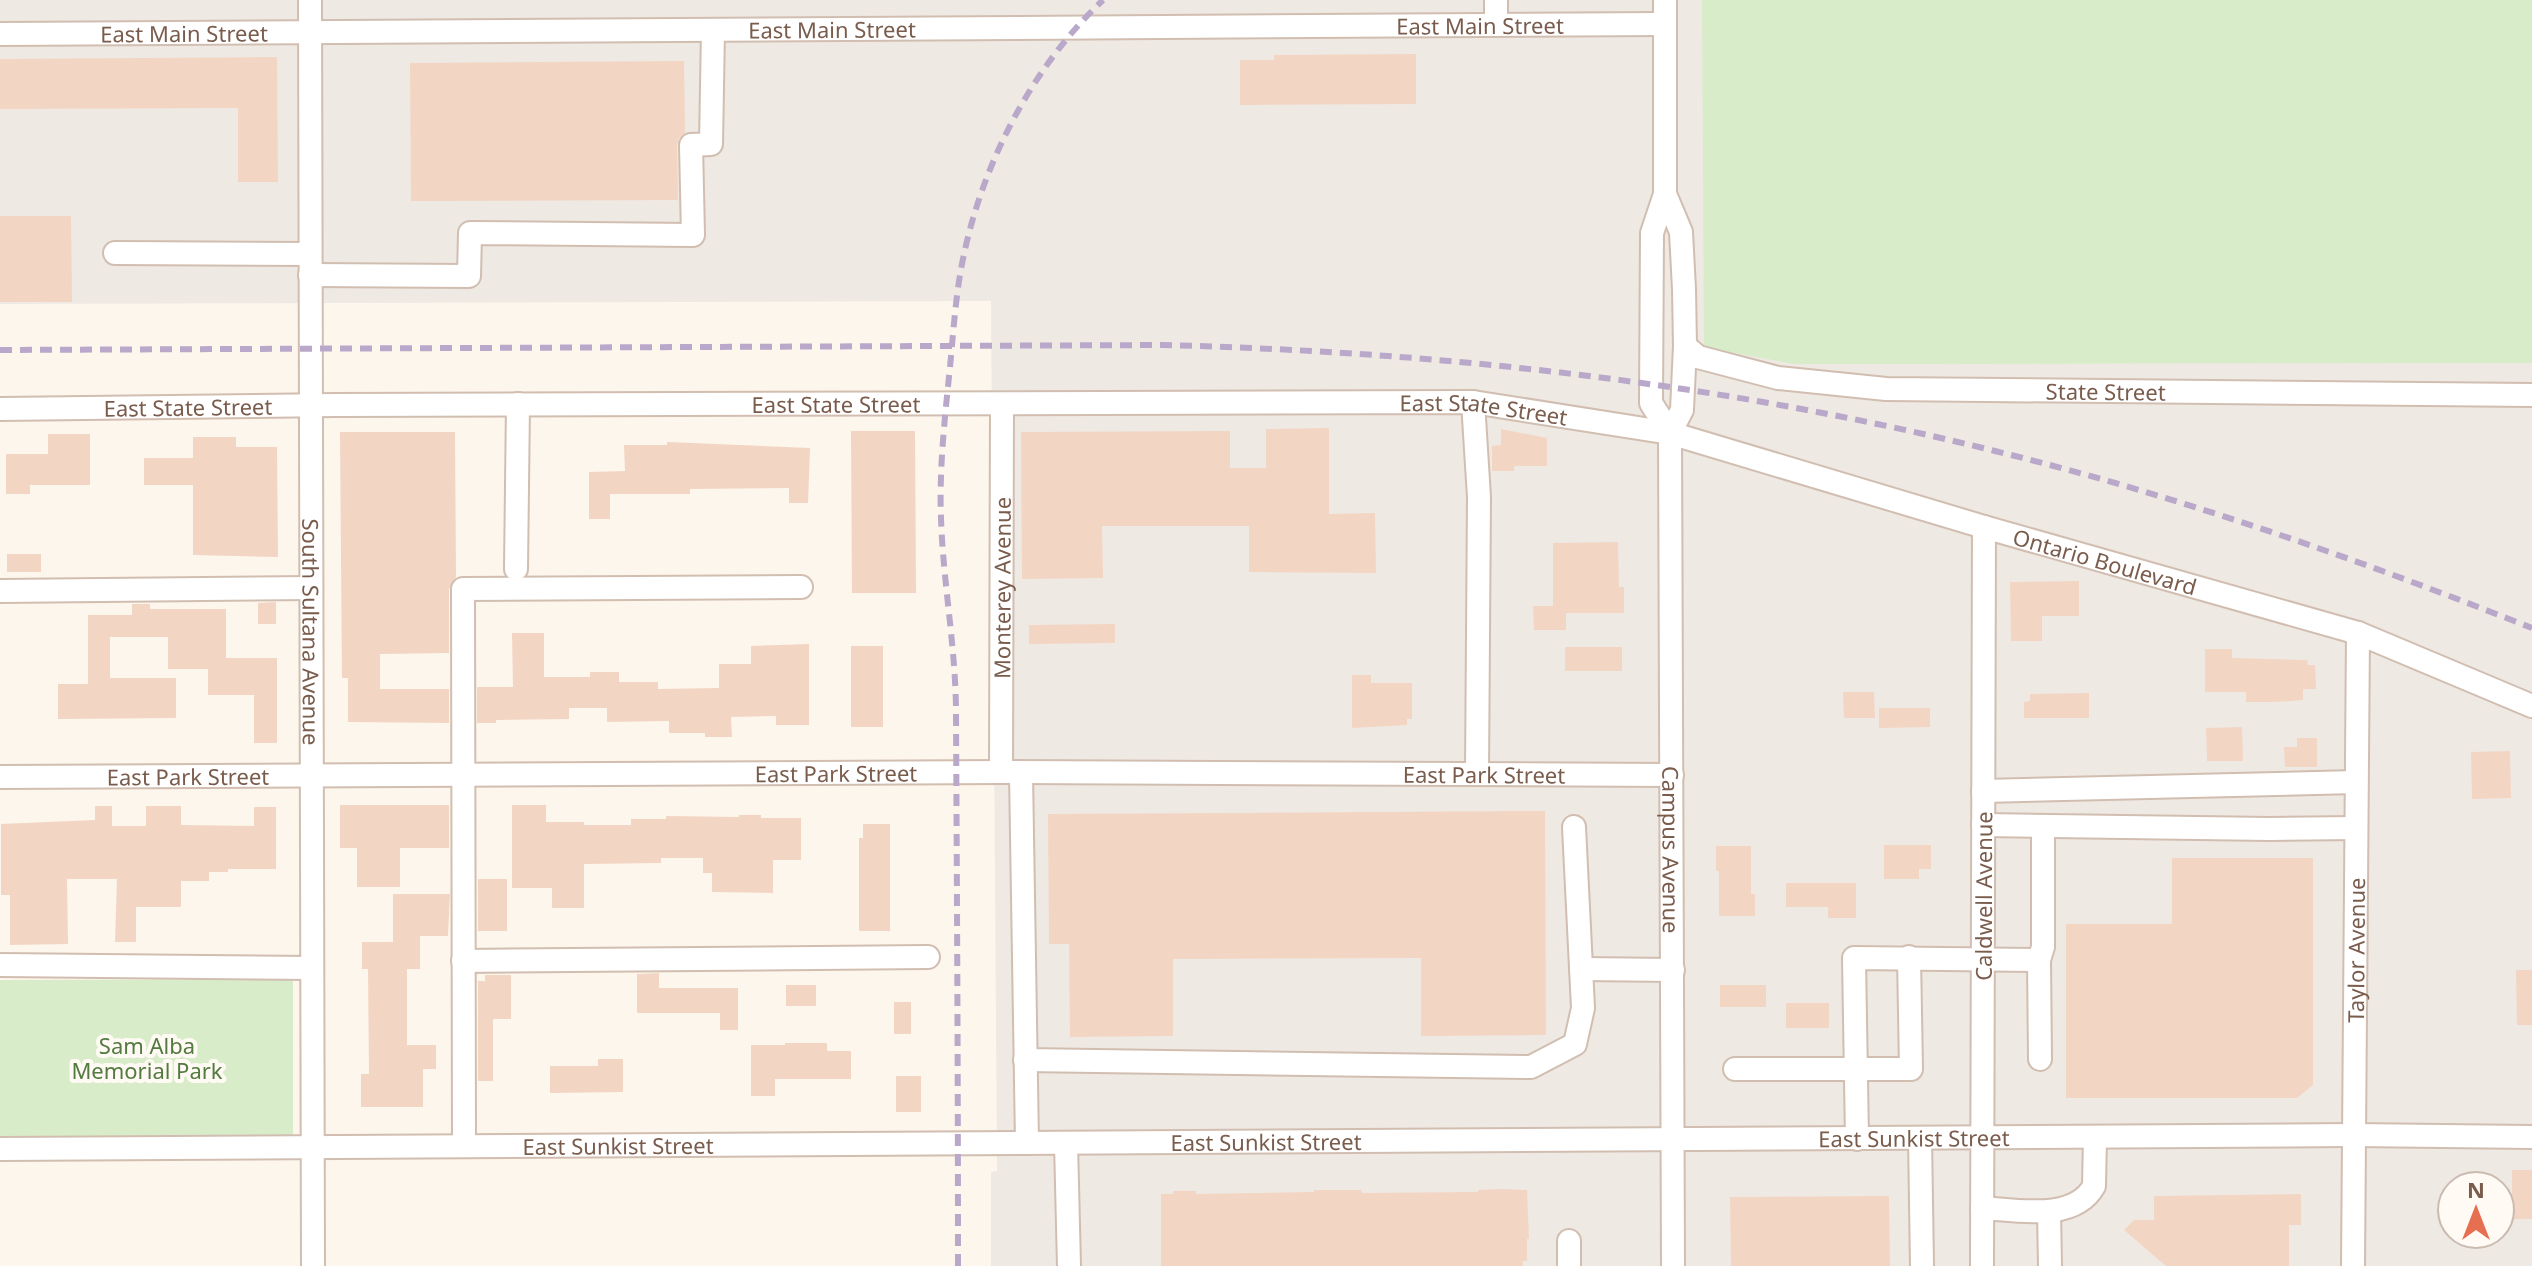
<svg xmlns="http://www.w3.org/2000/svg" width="2532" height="1266" font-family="'Noto Sans',sans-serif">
<rect width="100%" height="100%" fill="#fdf6ec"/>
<path fill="#efe9e4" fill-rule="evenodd" d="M0 0H2532V1266H991V1172L997 1171 991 301 0 304ZM2452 1186H2500V1234H2452Z"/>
<g fill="#d8ecc9">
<polygon points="1702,0 2532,0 2532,363 1793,364 1704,347"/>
<polygon points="293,979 293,1136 0,1137 0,980"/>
</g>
<g fill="#f3d5c3">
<polygon points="1416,54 1416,104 1240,105 1240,60 1274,60 1274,55"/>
<polygon points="277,57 278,182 238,182 238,108 0,109 0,59"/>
<polygon points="684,61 685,133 679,138 677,145 678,200 411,201 410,63"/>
<polygon points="0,216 71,216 72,302 0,302"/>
<polygon points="1329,428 1329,514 1375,513 1376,573 1249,572 1249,526 1102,526 1103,578 1022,579 1021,432 1230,431 1230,468 1266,468 1266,429"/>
<polygon points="1501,429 1547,438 1547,466 1514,466 1514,471 1492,471 1492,446 1501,445"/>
<polygon points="851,431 915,431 916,593 852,593"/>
<polygon points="340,432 455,432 456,577 449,589 449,653 380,654 380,689 449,689 449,723 348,722 348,678 342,678"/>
<polygon points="48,434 90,434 90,485 30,485 30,494 6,494 6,454 48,454"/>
<polygon points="193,437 236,437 236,447 277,447 278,557 193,555 193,485 144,485 144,458 193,458"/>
<polygon points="667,442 810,448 808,503 789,503 789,488 690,489 690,494 610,494 610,519 589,519 589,472 625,471 624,445 667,445"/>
<polygon points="1618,542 1619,587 1624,587 1624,613 1566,613 1566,630 1534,630 1533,606 1553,606 1553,543"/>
<rect x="7" y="554" width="34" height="18"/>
<polygon points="2079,581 2079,616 2042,616 2042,641 2011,641 2010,582"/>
<polygon points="276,602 276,624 258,624 258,603"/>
<polygon points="132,604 150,604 150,609 226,609 226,658 277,658 277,743 254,743 254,695 208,695 208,669 168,669 168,637 110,637 110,678 176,678 176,718 58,719 58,684 88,684 88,615 132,615"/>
<polygon points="1115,624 1115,643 1029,644 1029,625"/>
<polygon points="512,633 544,633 544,677 590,677 590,672 619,672 619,682 658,682 658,689 719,688 719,664 751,664 751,646 809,644 809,725 776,725 776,716 731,717 732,737 705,737 705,733 669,733 669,721 607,722 607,708 569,708 569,719 496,720 496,723 477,723 477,687 513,687"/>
<rect x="851" y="646" width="32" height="81"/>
<rect x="1565" y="647" width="57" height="24"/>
<polygon points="2205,649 2232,649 2232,658 2307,660 2308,665 2315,665 2316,689 2303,689 2303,700 2273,702 2246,702 2246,692 2205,692"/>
<polygon points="1352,675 1371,675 1371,683 1412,683 1412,719 1407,719 1407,725 1352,728"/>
<polygon points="1843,692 1874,692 1875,718 1844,718"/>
<polygon points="2089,693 2089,718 2024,718 2024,702 2030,701 2030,694"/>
<polygon points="1879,708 1930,708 1930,727 1879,728"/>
<polygon points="2242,727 2243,761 2207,761 2206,728"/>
<polygon points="2297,738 2317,738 2317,767 2285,767 2284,747 2297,747"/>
<polygon points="2510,751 2511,798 2472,799 2471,752"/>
<polygon points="340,805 449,805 449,848 400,848 400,887 357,887 357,848 340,848"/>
<polygon points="512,805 546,805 546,822 584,822 584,825 631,825 631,819 666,819 666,816 739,817 739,815 761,815 761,818 801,818 801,860 773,860 773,893 712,892 712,873 703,873 703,858 661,858 661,863 584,864 584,908 552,908 552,888 512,888"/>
<polygon points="95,806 112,806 112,826 146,826 146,806 181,806 181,825 254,826 254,807 276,807 276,869 228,869 228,872 209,872 209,881 181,881 181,907 136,907 136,942 115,942 117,879 67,879 68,944 10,945 10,895 1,895 1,824 95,820"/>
<polygon points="1545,811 1546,1035 1421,1036 1421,958 1173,959 1173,1036 1070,1037 1069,944 1049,944 1048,814"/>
<polygon points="863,824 890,824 890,931 859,931 859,838 863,838"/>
<polygon points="1884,845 1931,845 1931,869 1919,869 1919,879 1884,879"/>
<polygon points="1716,846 1751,846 1751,894 1755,894 1755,916 1719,916 1719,871 1716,871"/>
<polygon points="2172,858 2313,858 2313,1085 2297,1098 2066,1098 2066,924 2172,924"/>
<rect x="478" y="879" width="29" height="52"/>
<polygon points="1786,883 1856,883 1856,918 1828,918 1828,907 1786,907"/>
<polygon points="393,894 450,894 448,936 420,936 420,969 407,969 407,1045 436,1045 436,1069 423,1069 423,1107 361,1107 361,1074 369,1074 368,969 362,969 362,942 393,942"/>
<polygon points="2516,970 2532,970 2532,1025 2517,1025"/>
<polygon points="659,973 659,988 738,988 738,1030 720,1030 720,1013 637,1013 637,974"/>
<polygon points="485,975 511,975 511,1019 493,1019 493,1081 478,1081 478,981 485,981"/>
<rect x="786" y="985" width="30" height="21"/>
<rect x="1720" y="985" width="46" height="22"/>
<rect x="894" y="1002" width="17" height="32"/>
<rect x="1786" y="1003" width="43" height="25"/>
<polygon points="785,1043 827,1043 827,1051 851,1051 851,1079 775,1079 775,1096 751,1096 751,1045 785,1045"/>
<polygon points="598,1059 623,1059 623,1092 550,1093 550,1066 598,1066"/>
<rect x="896" y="1076" width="25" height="36"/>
<rect x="2512" y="1170" width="20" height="49"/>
<polygon points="1503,1189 1527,1190 1529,1239 1527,1239 1527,1261 1523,1261 1523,1266 1161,1266 1161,1194 1173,1194 1173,1191 1196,1191 1196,1194 1314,1192 1314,1190 1361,1190 1362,1193 1478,1192 1478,1190"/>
<polygon points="2301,1194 2301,1225 2289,1225 2289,1266 2166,1266 2124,1230 2134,1220 2154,1220 2154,1196"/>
<polygon points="1889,1196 1890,1266 1731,1266 1730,1197"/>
</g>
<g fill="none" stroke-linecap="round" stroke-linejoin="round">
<defs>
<g id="minor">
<path id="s1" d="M310 0 313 1266"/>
<polyline points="1665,0 1665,194 1652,233 1651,403 1670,433"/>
<polyline points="1496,25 1496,0"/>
<path id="s2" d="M0 34 1665 24"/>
<path id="s3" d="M1665 194 1681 232 1684 289 1685 346 1682 410 1670 433 1673 1266"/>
<polyline points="115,253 310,254"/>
<polyline points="310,275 469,276 470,233 693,235 691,145 711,144 713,30"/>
<path id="s4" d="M1685 346 1698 357 1778 378 1886 389 2532 395"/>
<polyline points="1473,402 1479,497 1477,774"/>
<path id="s5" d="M0 409 335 405 1473 402 1670 433 1984 527 2358 633 2532 706"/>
<polyline points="516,569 518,404"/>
<polyline points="0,591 311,588"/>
<path id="s6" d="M1001 772 1002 404"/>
<polyline points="1021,773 1027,1143"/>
<path id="s7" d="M0 777 1001 772 1672 775"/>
<polyline points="1983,791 2356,782"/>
<polyline points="1983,825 2270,829 2356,828"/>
<polyline points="2039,960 2040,1059"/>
<polyline points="463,961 928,957"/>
<polyline points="0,965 312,968"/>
<polyline points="1581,969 1673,970"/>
<polyline points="1025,1060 1531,1067 1575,1044 1583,1008 1574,827"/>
<polyline points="1735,1069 1911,1069 1909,957"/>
<polyline points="1920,1138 1922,1266"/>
<polyline points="1857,1139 1854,958 2039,960 2043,947 2043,826"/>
<polyline points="1066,1143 1069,1266"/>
<polyline points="464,1146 463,589 801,587"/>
<path id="s8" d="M0 1149 2353 1135 2532 1137"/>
<path d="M1982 1208C2017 1210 2074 1222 2094 1186L2095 1137"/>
<polyline points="2049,1211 2050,1266"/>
<polyline points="1569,1241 1569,1266"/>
<path id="s9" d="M1982 1266 1984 527"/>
<path id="s10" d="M2353 1266 2358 633"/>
</g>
</defs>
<use href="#minor" stroke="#d1beb0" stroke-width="26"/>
<use href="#minor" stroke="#fff" stroke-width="22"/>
<g stroke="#b9a8c9" stroke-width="6" stroke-dasharray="12 8" stroke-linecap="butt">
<path d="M0 350 1163 345C1444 352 1722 383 1995 451 2179 496 2357 559 2532 628"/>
<path d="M958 1266C958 1082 957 898 956 714 956 648 943 583 941 518 939 468 945 416 950 367 953 336 955 305 960 275 977 174 1028 71 1103 0"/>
</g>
</g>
<g text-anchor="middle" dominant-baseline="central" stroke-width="8" stroke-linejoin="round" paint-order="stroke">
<g font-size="22" fill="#7a5c4d" stroke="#fffaf3">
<text stroke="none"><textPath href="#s2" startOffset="1480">East Main Street</textPath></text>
<text stroke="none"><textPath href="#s2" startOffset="832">East Main Street</textPath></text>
<text stroke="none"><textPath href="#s2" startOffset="184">East Main Street</textPath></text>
<text stroke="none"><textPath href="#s4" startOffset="428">State Street</textPath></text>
<text stroke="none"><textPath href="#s5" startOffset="836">East State Street</textPath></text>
<text stroke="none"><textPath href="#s5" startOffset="188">East State Street</textPath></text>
<text stroke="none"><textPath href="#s5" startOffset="1484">East State Street</textPath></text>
<text stroke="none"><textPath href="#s5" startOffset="2126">Ontario Boulevard</textPath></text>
<text stroke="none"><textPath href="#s6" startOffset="184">Monterey Avenue</textPath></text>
<text stroke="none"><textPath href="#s1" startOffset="632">South Sultana Avenue</textPath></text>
<text stroke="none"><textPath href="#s7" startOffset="836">East Park Street</textPath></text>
<text stroke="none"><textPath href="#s7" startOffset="1484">East Park Street</textPath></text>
<text stroke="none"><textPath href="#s7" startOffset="188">East Park Street</textPath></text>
<text stroke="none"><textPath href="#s3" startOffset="662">Campus Avenue</textPath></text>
<text stroke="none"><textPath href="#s9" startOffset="370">Caldwell Avenue</textPath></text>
<text stroke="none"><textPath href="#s10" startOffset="316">Taylor Avenue</textPath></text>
<text stroke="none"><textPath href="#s8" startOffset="1914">East Sunkist Street</textPath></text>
<text stroke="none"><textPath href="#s8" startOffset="1266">East Sunkist Street</textPath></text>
<text stroke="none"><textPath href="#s8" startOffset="618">East Sunkist Street</textPath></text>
</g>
<g font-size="22" fill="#537a41" stroke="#fffaf3">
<text x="147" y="1045">Sam Alba<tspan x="147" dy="25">Memorial Park</tspan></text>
</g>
</g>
<g transform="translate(2476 1210)"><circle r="38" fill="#fffaf3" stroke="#cabbb1" stroke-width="2"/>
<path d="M0-6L14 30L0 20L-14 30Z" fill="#e76f51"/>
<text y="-12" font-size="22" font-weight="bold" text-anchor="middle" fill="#7a5c4d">N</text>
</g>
</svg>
